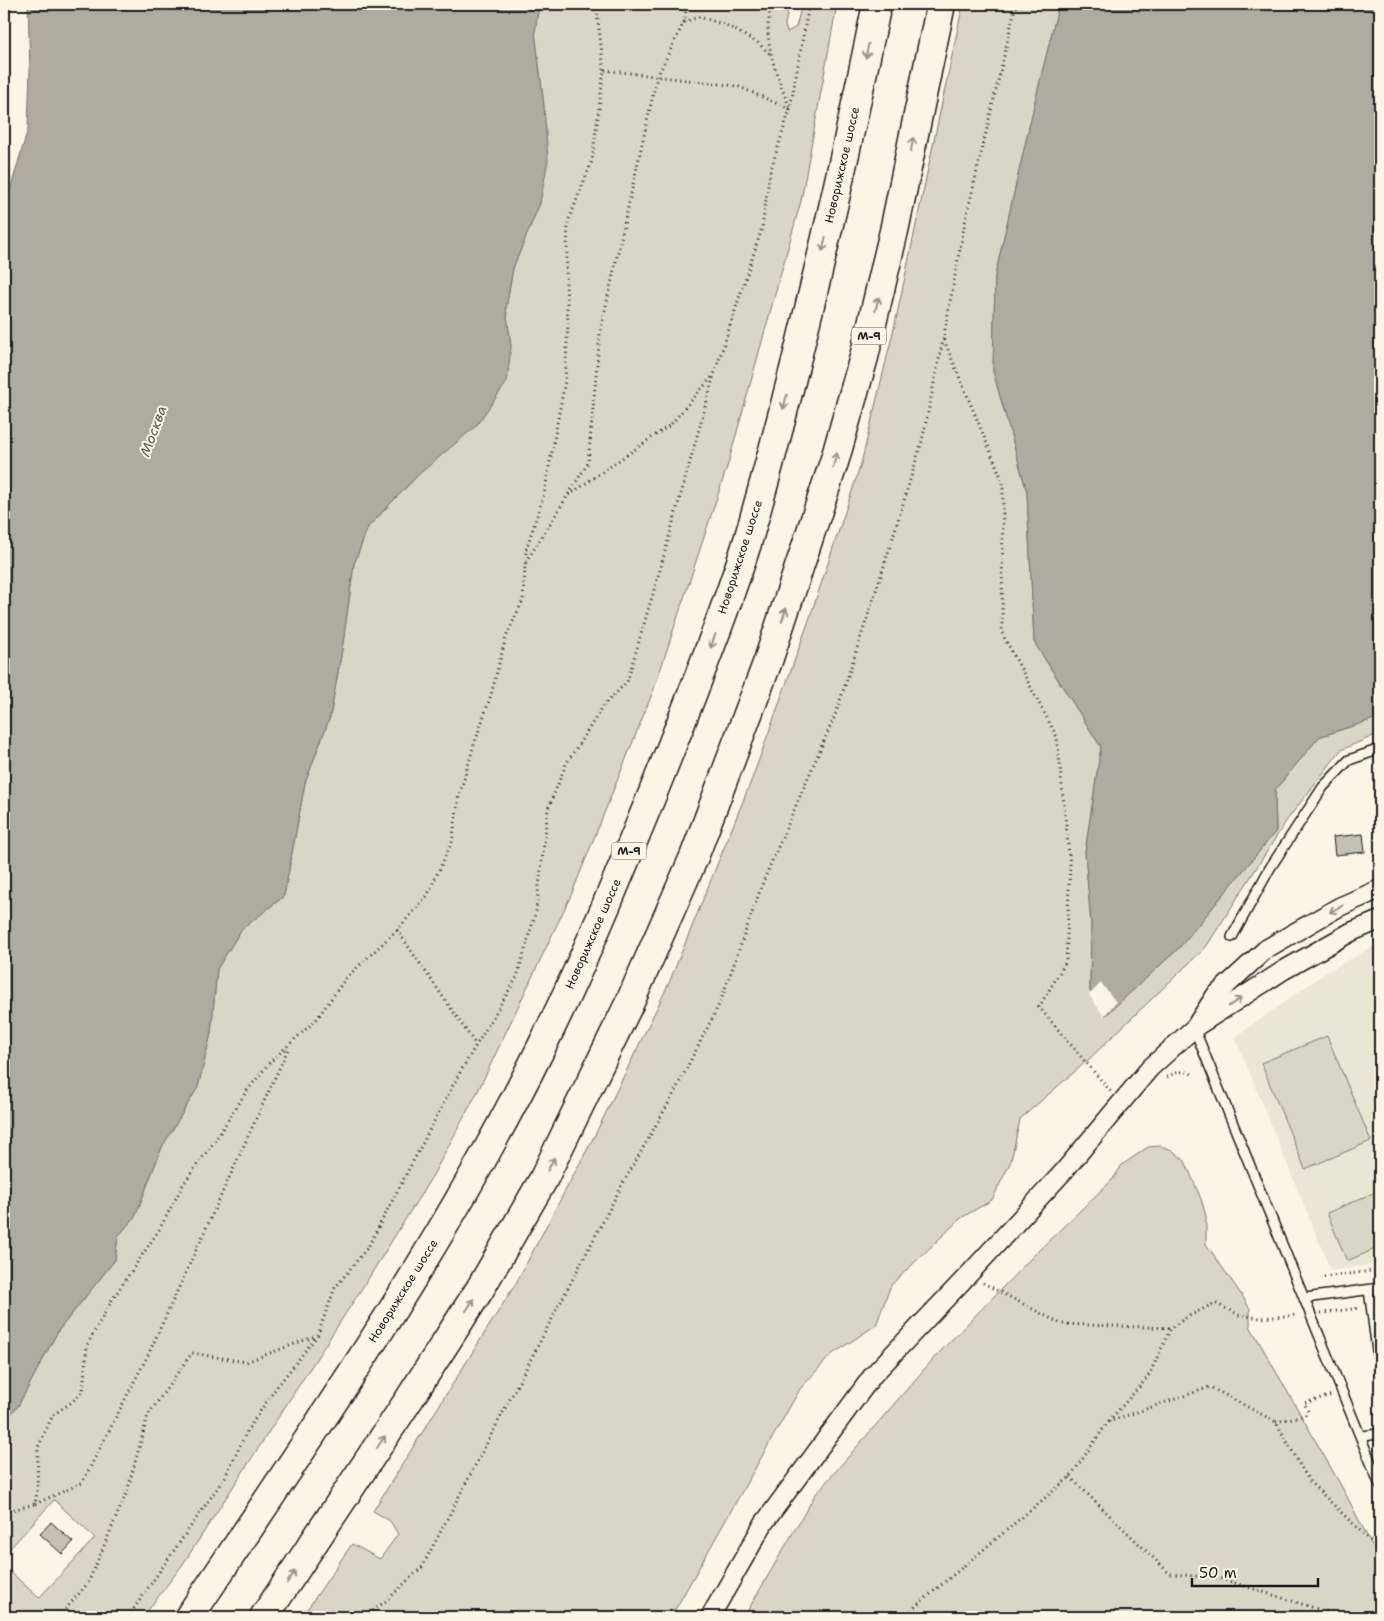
<svg xmlns="http://www.w3.org/2000/svg" width="1384" height="1621" font-family="'Shantell Sans',sans-serif">
<rect width="100%" height="100%" fill="#fcf5e5"/>
<filter id="ink" filterUnits="userSpaceOnUse"><feTurbulence type="fractalNoise" baseFrequency=".02" numOctaves="2"/><feDisplacementMap in="SourceGraphic" scale="10" xChannelSelector="R" yChannelSelector="G"/><feConvolveMatrix kernelMatrix="1 2 1 2 8 2 1 2 1" color-interpolation-filters="sRGB"/></filter>
<g filter="url(#ink)">
<polygon fill="#ebe5d6" points="1380,943 1380,1264 1331,1271 1235,1037 1325,973"/>
<g fill="#dbd5c8" stroke="#7c7872">
<polygon points="539,4 789,4 785,25 787,32 796,27 802,4 837,4 801,201 728,464 654,689 572,893 479,1089 433,1175 368,1279 183,1564 143,1617 4,1617 4,1566 39,1598 95,1538 54,1500 4,1555 4,1422 18,1406 58,1331 115,1260 118,1236 135,1217 162,1147 198,1087 211,1033 217,969 241,930 284,896 305,783 330,717 342,650 354,564 368,527 418,475 511,347 506,308 513,268 540,203 544,106 535,32"/>
<polygon points="963,4 1059,4 1036,97 995,276 993,371 1027,492 1034,642 1101,747 1085,852 1091,924 1090,991 1106,1015 1179,948 1276,831 1275,790 1319,737 1380,717 1380,733 1341,750 1287,820 1206,947 1087,1061 1020,1119 1011,1161 992,1200 961,1218 891,1285 876,1325 831,1355 800,1389 671,1617 302,1617 352,1544 380,1559 398,1534 390,1521 373,1511 516,1283 596,1133 669,983 752,779 809,620 861,464 895,324"/>
<polygon points="1327,1036 1371,1141 1305,1169 1261,1063"/>
<polygon points="1161,1146 1172,1150 1185,1161 1201,1199 1206,1216 1206,1244 1243,1297 1250,1309 1250,1326 1343,1489 1380,1561 1380,1617 744,1617 815,1495 935,1357 1037,1252 1113,1179 1122,1165 1148,1147"/>
<polygon points="1380,1190 1380,1247 1347,1261 1327,1213"/>
</g>
<g fill="#b0aba1" stroke="#75726c">
<polygon points="28,4 539,4 535,32 544,106 548,160 540,203 513,268 506,308 511,347 507,382 476,426 418,475 368,527 354,564 342,650 330,717 305,783 284,896 241,930 217,969 211,1033 198,1087 162,1147 135,1217 118,1236 115,1260 58,1331 18,1406 4,1422 4,210 28,129 30,70"/>
<polygon points="1059,4 1380,4 1380,717 1319,737 1275,790 1276,831 1179,948 1106,1015 1090,991 1091,924 1085,852 1101,747 1034,642 1027,492 993,371 995,276 1036,97"/>
</g>
<polygon fill="#fcf5e5" points="1101,983 1116,1002 1104,1016 1089,995"/>
<g fill="#c4c0b3" stroke="#1c1c1c">
<polygon points="1363,834 1365,852 1335,855 1333,837"/>
<polygon points="51,1522 73,1542 62,1554 40,1534"/>
</g>
<g fill="none" stroke-linecap="round" stroke-linejoin="round">
<defs>
<g id="service">
<polyline points="1232,937 1270,868 1323,787 1349,760 1380,749"/>
<polyline points="1194,1028 1380,1485"/>
<polyline points="1369,1290 1380,1374"/>
<polyline points="1305,1298 1380,1288"/>
<polyline points="1361,1436 1380,1434"/>
</g>
<g id="minor">
<polyline points="1197,1024 1215,996 1266,949 1339,907 1380,889"/>
<polyline points="710,1617 764,1523 873,1375 971,1272 1064,1171 1150,1068 1194,1028 1284,970 1351,932 1380,920"/>
</g>
<g id="motorway">
<path d="M189 1617C313 1433 441 1250 540 1050 585 960 623 866 661 773 684 715 707 658 728 599 735 579 742 560 748 540 799 363 840 184 877 4"/>
<polyline points="264,1617 408,1401 480,1289 543,1180 630,1002 694,857 768,661 835,459 864,357 894,231 941,4"/>
</g>
</defs>
<use href="#service" stroke="#1c1c1c" stroke-width="12"/>
<use href="#minor" stroke="#1c1c1c" stroke-width="21"/>
<use href="#motorway" stroke="#1c1c1c" stroke-width="31"/>
<g stroke="#1c1c1c" stroke-width="3" stroke-dasharray="1 4" stroke-linecap="butt">
<polyline points="596,4 604,70"/>
<path d="M772 4C771 11 768 20 768 28 768 56 780 83 790 109"/>
<polyline points="684,22 699,17 726,25 758,43 771,55"/>
<polyline points="944,340 1003,482 1002,633 1057,737 1070,864 1066,962 1039,1007 1111,1092"/>
<polyline points="569,495 670,425 712,377"/>
<polyline points="526,562 588,463 600,333 657,77 684,22 687,4"/>
<polyline points="397,930 476,1045"/>
<path d="M1167 1077C1176 1072 1185 1069 1193 1075"/>
<polyline points="1324,1277 1380,1270"/>
<polyline points="983,1283 1061,1324 1170,1328"/>
<polyline points="1321,1313 1360,1308"/>
<polyline points="1109,1421 1148,1377 1171,1328 1187,1317 1215,1303 1239,1315 1260,1318 1298,1315"/>
<polyline points="1276,1422 1305,1415 1308,1411 1304,1403 1332,1395"/>
<polyline points="1070,1477 1170,1574 1219,1578 1340,1616"/>
<polyline points="35,1504 82,1483 148,1355 289,1047"/>
<polyline points="4,1512 35,1504 37,1493 38,1447 53,1415 72,1402 83,1391 87,1345 112,1300 159,1230 184,1183 214,1142 246,1092 270,1062 316,1020 346,978 397,930 427,896 452,842 459,796 474,745 491,695 506,637 523,600 526,550 544,494 565,381 568,324 566,282 568,222 592,161 604,70 737,86 790,109"/>
<polyline points="59,1617 88,1583 127,1492 148,1415 192,1353 246,1362 316,1336"/>
<polyline points="128,1617 225,1477 248,1429 276,1388 317,1336 335,1288 368,1247 459,1074 517,977 536,911 548,809 566,764 586,733 604,705 627,682 661,566 714,375 762,228 770,172 790,109 809,4"/>
<polyline points="365,1617 387,1600 422,1567 622,1185 672,1097 720,1003 763,882 836,713 885,563 922,441 943,340 964,227 1016,4"/>
<polyline points="903,1617 1070,1477 1108,1422 1210,1387 1276,1422 1309,1481 1380,1550"/>
<polyline points="1339,1617 1352,1617"/>
</g>
<use href="#service" stroke="#fcf5e5" stroke-width="9"/>
<use href="#minor" stroke="#fcf5e5" stroke-width="18"/>
<use href="#motorway" stroke="#fcf5e5" stroke-width="28"/>
</g>
<defs><path id="oneway-shaft" d="M-6 0H5M1.5-3L5.5 0L1.5 3" fill="none" stroke-width="1.6" stroke-linecap="round" stroke-linejoin="round" transform="scale(1.25)"/></defs>
<g stroke="#97938b">
<use href="#oneway-shaft" transform="translate(867 51) rotate(102)"/>
<use href="#oneway-shaft" transform="translate(912 145) rotate(-78)"/>
<use href="#oneway-shaft" transform="translate(824 244) rotate(103)"/>
<use href="#oneway-shaft" transform="translate(877 304) rotate(-77)"/>
<use href="#oneway-shaft" transform="translate(785 402) rotate(105)"/>
<use href="#oneway-shaft" transform="translate(835 460) rotate(-73)"/>
<use href="#oneway-shaft" transform="translate(784 615) rotate(-71)"/>
<use href="#oneway-shaft" transform="translate(713 641) rotate(109)"/>
<use href="#oneway-shaft" transform="translate(1336 909) rotate(152)"/>
<use href="#oneway-shaft" transform="translate(1235 1002) rotate(-33)"/>
<use href="#oneway-shaft" transform="translate(551 1164) rotate(-63)"/>
<use href="#oneway-shaft" transform="translate(470 1305) rotate(-57)"/>
<use href="#oneway-shaft" transform="translate(381 1442) rotate(-56)"/>
<use href="#oneway-shaft" transform="translate(291 1577) rotate(-56)"/>
</g>
</g>
<g text-anchor="middle" dominant-baseline="central" stroke-width="4" stroke-linejoin="round" paint-order="stroke">
<g fill="#fcf5e5" stroke="#5f5d58" stroke-width="1">
<rect x="851.5" y="327.5" width="35" height="17" rx="4"/>
<rect x="611.5" y="842.5" width="35" height="17" rx="4"/>
</g>
<g font-size="11" font-weight="bold" fill="#1c1c1c">
<text x="869" y="336">М-9</text>
<text x="629" y="851">М-9</text>
</g>
<g font-size="12" fill="#1c1c1c" stroke="#fcf5e5">
<text transform="translate(842 165) rotate(-77)">Новорижское шоссе</text>
<text transform="translate(740 557) rotate(-72)">Новорижское шоссе</text>
<text transform="translate(593 934) rotate(-66)">Новорижское шоссе</text>
<text transform="translate(403 1291) rotate(-58)">Новорижское шоссе</text>
</g>
<g font-size="14" font-style="italic" fill="#575551" stroke="#fcf5e5">
<text transform="translate(153 431) rotate(-70)">Москва</text>
</g>
</g>
<rect width="1384" height="1621" fill="none" stroke="#fcf5e5" stroke-width="20"/>
<rect x="10" y="10" width="1364" height="1601" fill="none" stroke="#1c1c1c" stroke-width="2" filter="url(#ink)"/>
<path d="M1192 1578v8h126v-8" fill="none" stroke="#1c1c1c" stroke-width="2.5"/>
<text x="1199" y="1578" font-size="15" fill="#1c1c1c" stroke="#fcf5e5" stroke-width="4" paint-order="stroke">50 m</text>
</svg>
